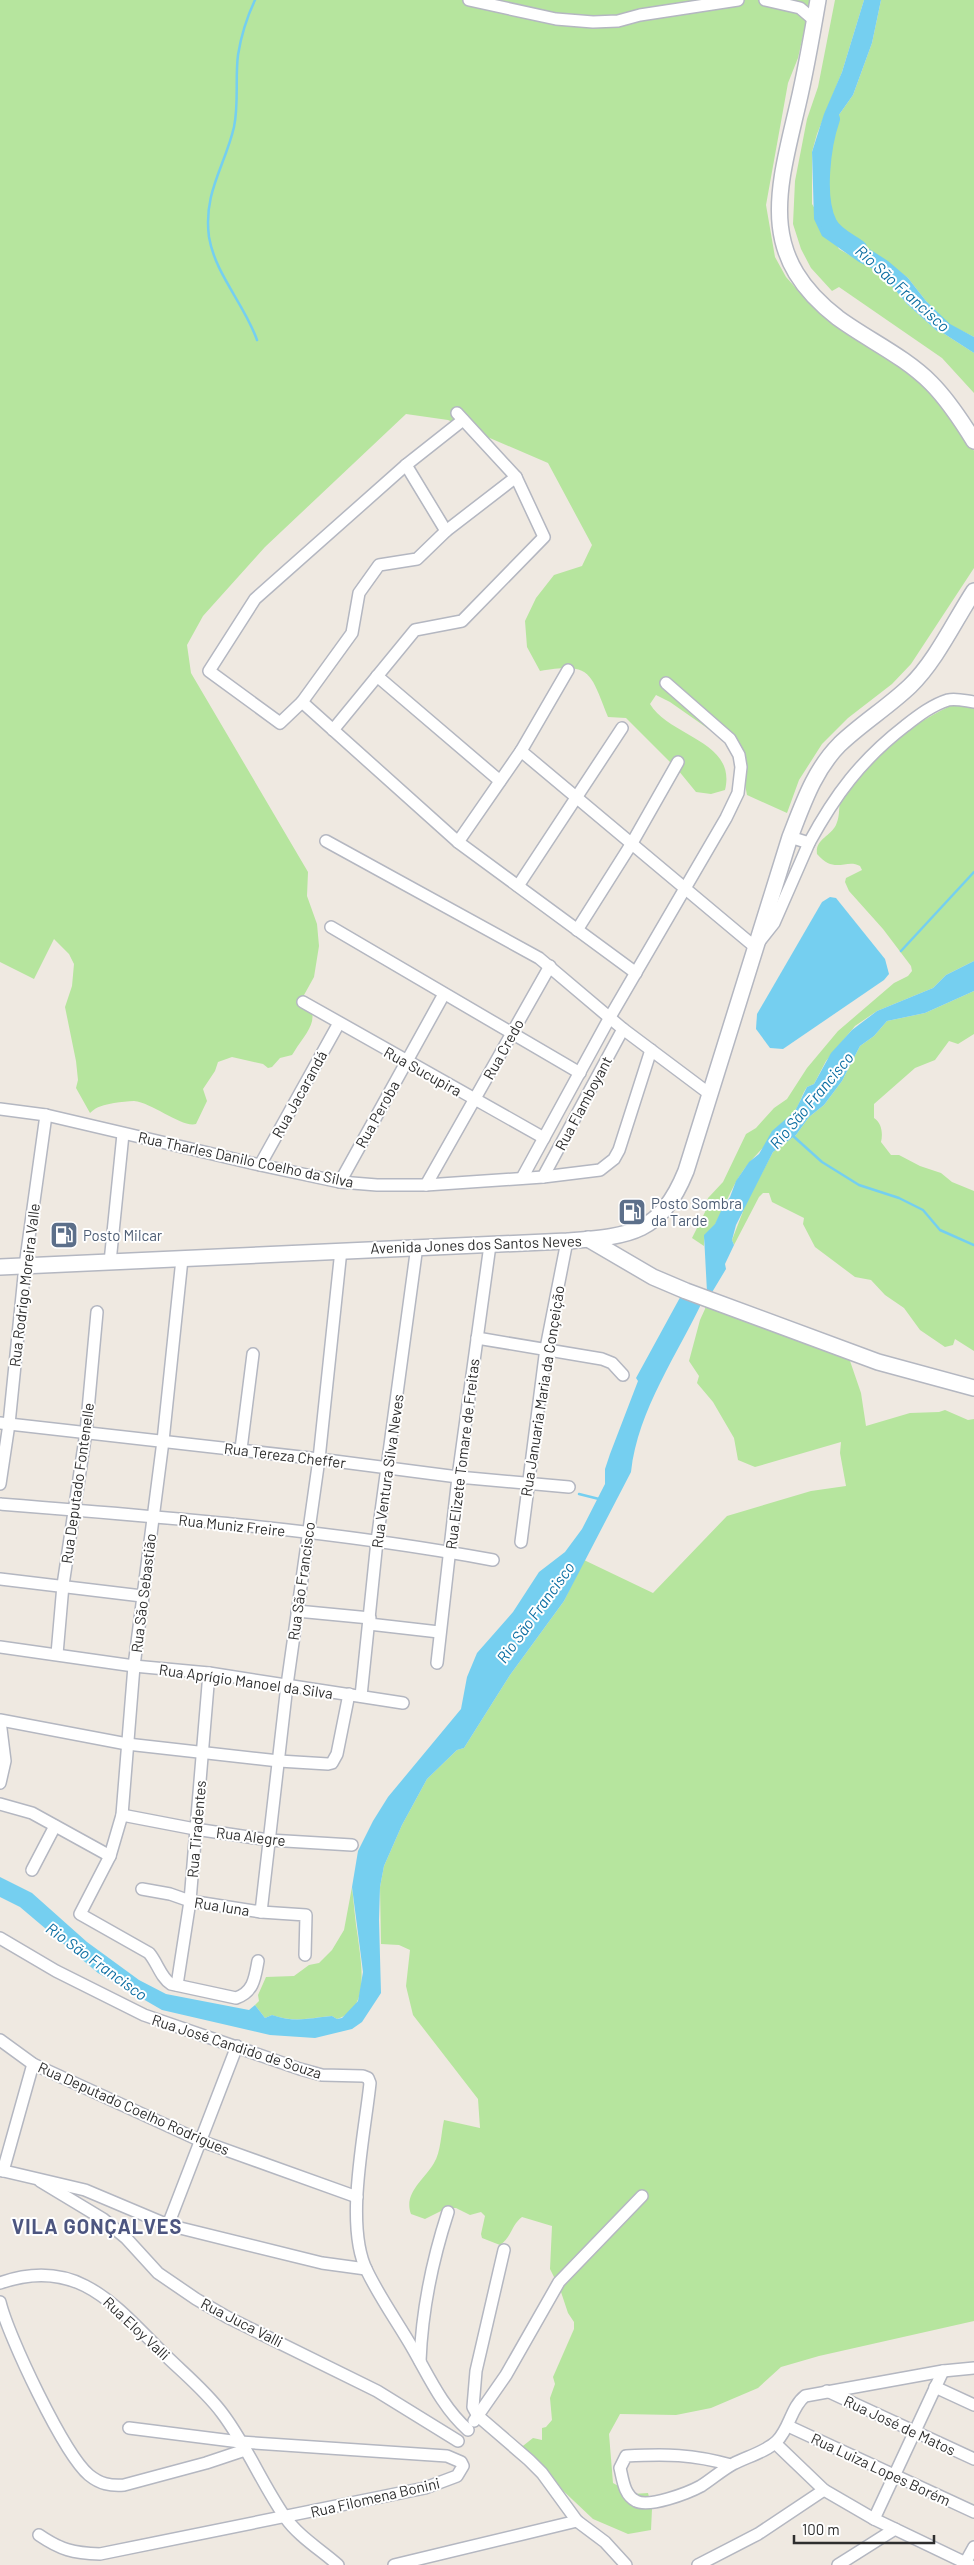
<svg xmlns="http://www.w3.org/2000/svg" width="974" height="2565" font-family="Barlow,sans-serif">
<rect width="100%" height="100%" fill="#efe9e1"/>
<g fill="#b6e59e">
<path d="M0 0H811L798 58 788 83 766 205 775 257 786 277 811 305 917 375 963 425 974 451V568L911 664 892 684 848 718 822 744 799 780 787 813 747 795 743 774 727 742 670 702 656 695 650 704C670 737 737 741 725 790L711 794 696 792 678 770 626 718 608 717C590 673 592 662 540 671L527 647 525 621 536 598 554 575 582 566 592 545 548 463 448 420 406 414 265 547 203 616 187 645 191 673 308 872 307 896 317 924 319 946 314 977 304 995C322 1021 308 1029 294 1052L292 1055 280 1058 272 1067 268 1068 263 1064 232 1057 218 1062 215 1071 203 1089 207 1101 196 1124C182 1128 153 1103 134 1101 128 1101 121 1102 114 1103 104 1105 97 1106 90 1113L76 1088 78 1080 76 1061 65 1007 72 986 74 964 69 954 54 939 34 979 0 962Z"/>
<polygon points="835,0 864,0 842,72 817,134 812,152 812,204 839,249 881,273 907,304 937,331 943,333 974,353 974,393 942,358 839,287 832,291 811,268 801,249 793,224 795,181 807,119 818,87"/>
<polygon points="881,0 974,0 974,337 950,325 926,301 908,278 857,241 830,230 823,222 820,195 823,147 836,119 853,95 872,43"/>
<path d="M953 705 974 708V961L946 975 933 988 877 1011 855 1026 826 1061 814 1084 807 1087C802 1094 800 1103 795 1111 783 1130 763 1146 749 1163 734 1180 726 1204 716 1223 711 1233 703 1233 704 1246L692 1238 705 1212 708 1198 723 1182 746 1134 756 1128 774 1108 787 1099 807 1068 838 1031 894 983 908 976 912 971 911 966 883 929 849 891 845 882 846 878 862 870 860 866C846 858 835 875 817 854 815 839 830 837 836 825 842 812 836 803 845 789 880 754 907 725 953 705Z"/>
<path d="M974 991V1034L958 1044 949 1041 935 1060 915 1068 874 1104V1118C882 1123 883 1134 881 1142L891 1155H899L920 1166 941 1173 952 1182 974 1191V1351L955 1339 953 1345 945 1347 920 1330 904 1308 885 1295 871 1280 855 1277 815 1247 803 1224 804 1218 772 1202 769 1193H763L759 1197 734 1245 732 1240 747 1201 773 1152 796 1135 809 1117 824 1105 842 1081 860 1046 874 1036 887 1021 925 1013Z"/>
<path d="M706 1299 849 1358 861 1393 866 1426 910 1413 939 1412 945 1410 968 1420 974 1419V2321L819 2356 781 2367 758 2388 711 2408 676 2415 620 2414 609 2434 613 2483 633 2494 648 2493 652 2509 651 2530 628 2534 593 2519 519 2449 533 2438 542 2440V2428L546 2427 552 2420 550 2398 555 2384 553 2377 574 2329V2322L568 2313 560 2289 550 2269 552 2226 522 2217C512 2224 511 2238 500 2245L482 2238 481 2234 485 2216 481 2212 470 2215 456 2208H447L425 2219 411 2214C403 2193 425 2179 434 2163 441 2152 441 2133 444 2120L480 2128 478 2099 413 2015 406 1986 410 1950 399 1945 381 1944 380 1887 384 1866 402 1825 427 1779 457 1750 464 1748 510 1675 564 1601 584 1560 653 1593 727 1516 811 1491 846 1486 840 1453 841 1442 755 1467 738 1460 734 1438 713 1402 697 1383 699 1376 689 1361 700 1320 705 1309Z"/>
<path d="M352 1887C354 1904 355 1921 358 1938 361 1964 371 2009 337 2019L332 2016C308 2018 295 2023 272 2015L265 2018 255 2005 259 2001 258 1995 266 1977 294 1976 309 1965 319 1963 332 1950 344 1930Z"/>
</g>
<g fill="#75cff0">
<polygon points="864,0 881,0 872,43 853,95 836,119 823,147 820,195 823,222 830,230 857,241 888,261 908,278 926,301 950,324 974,337 974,353 943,333 937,331 907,304 881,273 859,262 822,236 814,219 812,152 824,114 842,72"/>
<polygon points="830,897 836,898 885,959 889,974 884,980 783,1049 770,1048 756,1029 757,1014 822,902"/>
<polygon points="974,961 974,991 925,1013 887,1021 874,1036 860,1046 842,1081 824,1105 809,1117 796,1135 773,1152 736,1225 732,1240 734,1245 725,1264 726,1269 711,1294 707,1292 704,1235 715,1224 721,1211 730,1197 736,1181 749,1162 759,1154 772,1131 795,1111 807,1087 814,1084 831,1053 852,1030 877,1011 933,988 946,975"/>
<path d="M683 1292 704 1298C678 1354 638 1409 631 1472L564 1601 510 1675 464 1748 457 1750 427 1779 402 1825 384 1866 380 1887 379 1920 381 1993 362 2022 352 2029 315 2038 270 2035 162 2010 98 1973 20 1907 0 1897V1877L32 1893 87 1942 139 1980 166 1994 249 2010 255 2005 265 2018 272 2015C295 2023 309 2018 332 2016L337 2019 342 2018 358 2001 363 1972 352 1887 358 1851 373 1821 388 1797 461 1709 467 1677 477 1653 513 1612 539 1572 565 1552 582 1529 605 1484V1469L610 1454 638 1381 636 1378Z"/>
</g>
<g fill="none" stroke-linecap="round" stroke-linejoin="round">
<g stroke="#75cff0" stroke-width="2.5">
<path d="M255 0C247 17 241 36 238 55 235 78 239 103 234 127 225 166 203 193 209 237 215 274 245 305 257 340"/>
<polyline points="901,951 974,872"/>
<polyline points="792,1135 822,1162 859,1185 899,1198 923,1210 940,1230 974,1245"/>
<polyline points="579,1494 599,1499"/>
</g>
<path stroke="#75cff0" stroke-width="16" d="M832 119C823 145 816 197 829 223 834 234 849 241 859 248"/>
<defs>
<g id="street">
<polyline points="469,0 556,19 593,22 618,21 640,15 738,0"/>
<polyline points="765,0 800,8 814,20"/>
<polyline points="463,420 406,465 255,599 209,671 280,723 302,702 352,633 359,593 379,565 417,559 446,531 516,477"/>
<polyline points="406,465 446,531"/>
<polyline points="377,676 500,781"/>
<polyline points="302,702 458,842 636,973"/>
<polyline points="333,730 415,630 462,621 544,537 516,477 457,413"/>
<polyline points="521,751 755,947 774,923 809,843"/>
<path d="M790 837 809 843C835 795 861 760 905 726 918 716 932 705 948 700 956 698 966 701 974 702"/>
<polyline points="326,841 539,958 623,1029 711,1095"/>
<polyline points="458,842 521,751 568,670"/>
<polyline points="518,886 622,728"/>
<polyline points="331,927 580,1073"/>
<polyline points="577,930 632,843 678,762"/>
<polyline points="303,1002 544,1138"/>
<polyline points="0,1109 46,1115 260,1165 340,1182 377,1185 426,1185 543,1177 600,1170 614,1159 619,1150 651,1050"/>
<polyline points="260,1165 339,1023"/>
<polyline points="543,1177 623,1029"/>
<polyline points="522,1178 610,1017 726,818 738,793 741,767 739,755 730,739 666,683"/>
<polyline points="340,1182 444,994"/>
<polyline points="426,1185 550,966"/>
<path d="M182 1259 163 1441 134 1666 122 1815 110 1856 80 1914 149 1953C157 1962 161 1978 171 1984L236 1998C254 1992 255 1977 258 1961"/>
<polyline points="110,1262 123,1134"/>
<polyline points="477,1338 602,1359 612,1363 623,1375"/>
<polyline points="0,1423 319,1459 458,1477 569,1487"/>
<polyline points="241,1449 253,1354"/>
<polyline points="0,1484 9,1424 25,1266 46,1115"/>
<path d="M0 1504C165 1517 331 1530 493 1560"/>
<polyline points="521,1542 546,1348 567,1241"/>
<polyline points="0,1579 142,1596"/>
<polyline points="297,1611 370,1618"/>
<polyline points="369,1624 439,1632"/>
<polyline points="0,1647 134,1666 209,1673 403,1703"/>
<polyline points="57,1654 63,1585 86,1432 97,1312"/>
<polyline points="437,1663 458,1477 490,1245"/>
<polyline points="361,1696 377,1541 417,1246"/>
<polyline points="0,1720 127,1744 279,1761 328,1764 332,1763 337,1754 349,1694"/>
<polyline points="0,1721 5,1761 0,1783"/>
<polyline points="0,1804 32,1813 110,1856"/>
<polyline points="122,1815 195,1829 269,1840 352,1845"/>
<polyline points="32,1870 55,1826"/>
<polyline points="142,1889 170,1894 190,1901 261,1912 306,1915 305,1955"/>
<polyline points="261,1912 287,1685 319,1459 341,1250"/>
<path d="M0 1938 56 1971 144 2015 300 2069 322 2075 363 2076 368 2078 370 2083C365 2133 344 2226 367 2271 380 2298 398 2323 413 2349 429 2377 443 2408 468 2430"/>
<polyline points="177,1985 190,1901 209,1673"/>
<polyline points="0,2040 33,2064 201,2141 357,2197"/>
<polyline points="0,2170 85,2190 168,2225 322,2263 366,2269"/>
<polyline points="3,2171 33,2064"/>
<polyline points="40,2181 103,2219 126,2238 158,2273 196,2299 227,2317 377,2391 458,2441"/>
<polyline points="168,2225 237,2046"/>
<polyline points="504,2250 476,2371 473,2407 478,2416 529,2460 542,2473 577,2521 605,2542 626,2565"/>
<path d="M0 2283C76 2256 114 2304 161 2351 182 2372 205 2390 222 2413 247 2446 262 2484 285 2517 298 2536 321 2550 338 2565"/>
<path d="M0 2302C8 2336 64 2454 89 2475 100 2484 110 2486 124 2485L206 2463 245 2450"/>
<path d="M420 2361C422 2310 432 2261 448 2212"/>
<polyline points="935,2387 974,2405"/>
<polyline points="827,2391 974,2459"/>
<polyline points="474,2421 506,2375 559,2282 642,2196"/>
<polyline points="788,2426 974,2512"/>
<polyline points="775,2443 824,2490 874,2519 970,2565"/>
<path d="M731 2465C692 2454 666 2454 626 2456L620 2468C623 2480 624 2495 636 2501 649 2508 688 2493 701 2486 712 2479 722 2470 733 2464 746 2457 766 2452 777 2441 790 2428 791 2407 805 2396L943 2371 974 2368"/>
<polyline points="874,2519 943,2371"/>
<path d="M39 2535C61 2550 73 2553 100 2554L425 2488 457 2476 463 2466 461 2462 447 2456 240 2442 129 2428"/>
<polyline points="394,2565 577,2521"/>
<polyline points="698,2565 758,2534 824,2490"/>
<polyline points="838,2565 895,2529"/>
<polyline points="964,2565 974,2547"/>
</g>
<g id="secondary">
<path d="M818 0C812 35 806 70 798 104 778 190 756 255 838 318 868 340 904 356 931 383 948 400 961 420 974 441"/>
<polyline points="588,1239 653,1277 686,1291 878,1362 974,1388"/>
<path d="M0 1267 567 1241C629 1236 660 1235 686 1171L790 837C803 804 814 770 840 744 862 723 888 707 910 686 936 661 955 620 974 591"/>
</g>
</defs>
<use href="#street" stroke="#b4b7c1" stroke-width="14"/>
<use href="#secondary" stroke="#b4b7c1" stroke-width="18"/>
<use href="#street" stroke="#fff" stroke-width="11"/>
<use href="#secondary" stroke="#fff" stroke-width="15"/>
</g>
<defs>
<symbol id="fuel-square" viewBox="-11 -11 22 22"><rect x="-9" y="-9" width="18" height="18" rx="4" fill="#5c6f8a" stroke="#fff"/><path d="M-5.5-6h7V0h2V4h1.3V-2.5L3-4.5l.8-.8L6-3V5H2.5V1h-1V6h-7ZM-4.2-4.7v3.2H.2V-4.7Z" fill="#fff"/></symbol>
</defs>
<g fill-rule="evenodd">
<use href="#fuel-square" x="616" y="1196" width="32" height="32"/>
<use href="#fuel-square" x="48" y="1219" width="32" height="32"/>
</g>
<g text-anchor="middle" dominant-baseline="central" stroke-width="4" stroke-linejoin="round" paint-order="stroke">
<g font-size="15" fill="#2e2e2e" stroke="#fff">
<text transform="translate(503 1049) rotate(-61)">Rua Credo</text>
<text transform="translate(423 1071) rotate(29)">Rua Sucupira</text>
<text transform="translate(299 1094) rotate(-61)">Rua Jacarandá</text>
<text transform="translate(583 1103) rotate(-62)">Rua Flamboyant</text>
<text transform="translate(377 1114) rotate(-61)">Rua Peroba</text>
<text transform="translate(246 1159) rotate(12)">Rua Tharles Danilo Coelho da Silva</text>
<text transform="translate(476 1244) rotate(-2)">Avenida Jones dos Santos Neves</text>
<text transform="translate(24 1285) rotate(-83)">Rua Rodrigo Moreira Valle</text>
<text transform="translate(542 1391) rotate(-81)">Rua Januaria Maria da Conçeição</text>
<text transform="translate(462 1454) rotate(-83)">Rua Elizete Tomare de Freitas</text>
<text transform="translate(285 1455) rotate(7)">Rua Tereza Cheffer</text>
<text transform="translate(387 1471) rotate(-82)">Rua Ventura Silva Neves</text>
<text transform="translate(77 1483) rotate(-82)">Rua Deputado Fontenelle</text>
<text transform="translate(232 1525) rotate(6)">Rua Muniz Freire</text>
<text transform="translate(301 1581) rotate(-82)">Rua São Francisco</text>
<text transform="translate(143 1593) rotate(-83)">Rua São Sebastião</text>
<text transform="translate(246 1681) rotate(8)">Rua Aprígio Manoel da Silva</text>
<text transform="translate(196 1829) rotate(-85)">Rua Tiradentes</text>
<text transform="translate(251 1836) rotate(7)">Rua Alegre</text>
<text transform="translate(222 1906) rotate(9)">Rua Iuna</text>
<text transform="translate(237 2046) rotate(18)">Rua José Candido de Souza</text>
<text transform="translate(134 2108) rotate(24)">Rua Deputado Coelho Rodrigues</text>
<text transform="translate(242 2322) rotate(27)">Rua Juca Valli</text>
<text transform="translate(137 2328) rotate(43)">Rua Eloy Valli</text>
<text transform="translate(900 2425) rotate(25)">Rua José de Matos</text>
<text transform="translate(881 2469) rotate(25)">Rua Luiza Lopes Borém</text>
<text transform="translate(375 2497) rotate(-13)">Rua Filomena Bonini</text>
</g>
<g font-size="15" fill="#4e5e75" stroke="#fff" text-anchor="start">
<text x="651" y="1203">Posto Sombra<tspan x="651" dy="17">da Tarde</tspan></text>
<text x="83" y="1235">Posto Milcar</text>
</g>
<g font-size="16" font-style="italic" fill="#0d6fa3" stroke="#fff">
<text transform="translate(903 288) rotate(42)">Rio São Francisco</text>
<text transform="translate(811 1100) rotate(-50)">Rio São Francisco</text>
<text transform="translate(535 1612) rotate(-54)">Rio São Francisco</text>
<text transform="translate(97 1961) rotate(36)">Rio São Francisco</text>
</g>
<g font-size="20" font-weight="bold" letter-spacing="1" fill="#4d5680" stroke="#fff">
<text x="97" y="2226">VILA GONÇALVES</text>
</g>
</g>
<path d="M794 2535v8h140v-8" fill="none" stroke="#2e2e2e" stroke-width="2.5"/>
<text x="802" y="2535" font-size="15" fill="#2e2e2e" stroke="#ffffff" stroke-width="4" paint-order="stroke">100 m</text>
</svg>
